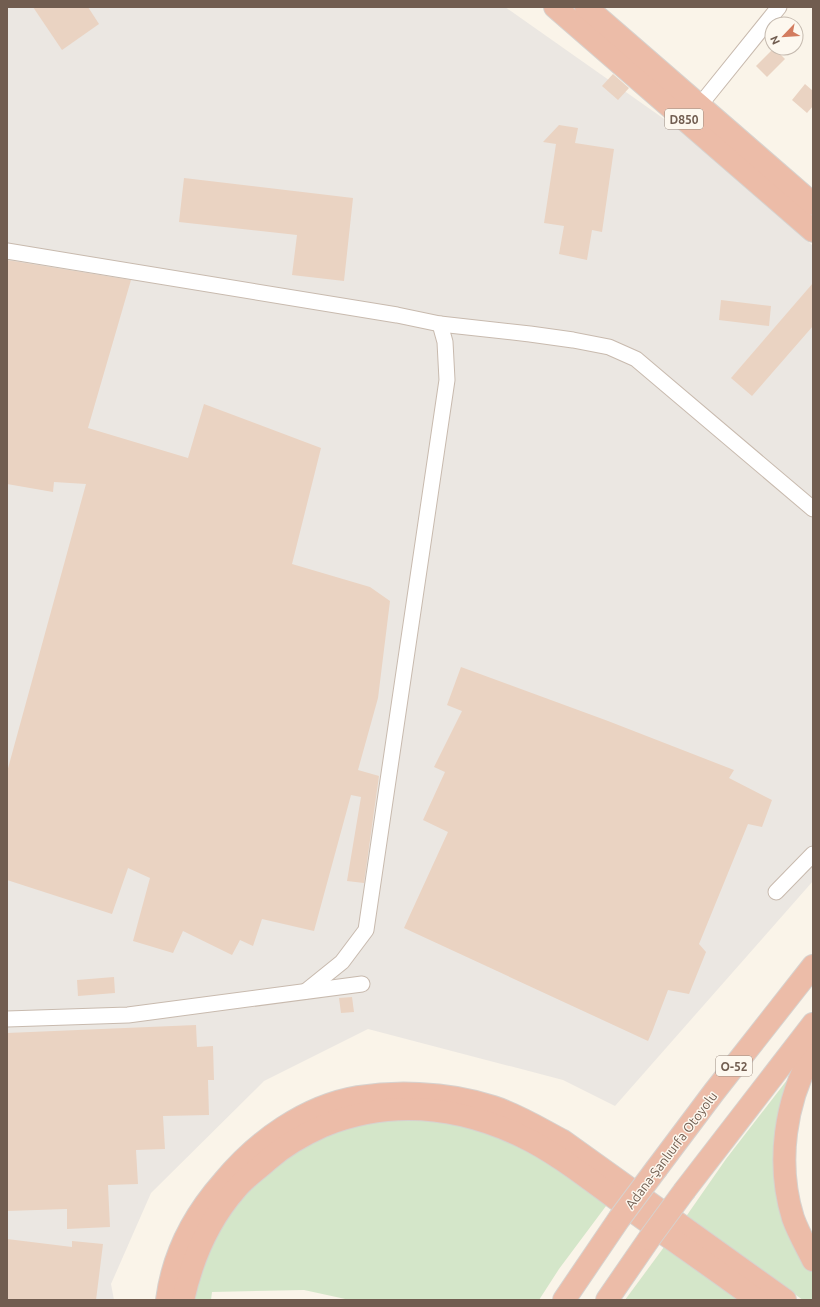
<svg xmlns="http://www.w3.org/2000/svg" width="820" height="1307" font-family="Ubuntu,sans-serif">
<rect width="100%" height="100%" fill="#faf4e9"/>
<polygon fill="#ebe7e2" points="7,7 505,7 694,140 813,246 813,881 615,1106 563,1080 368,1029 264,1081 151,1193 111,1284 114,1300 7,1300"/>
<g fill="#d4e6c9">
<polygon points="794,1071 783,1111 798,1244 813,1271 813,1300 803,1300 685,1218 726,1159"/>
<polygon points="395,1118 466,1125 541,1155 609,1202 559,1269 539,1300 350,1300 304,1290 212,1292 211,1300 191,1300 210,1239 236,1200 297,1148 333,1130"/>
<polygon points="667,1243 747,1300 625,1300"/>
</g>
<g fill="#ead3c2">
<polygon points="33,7 88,7 99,24 62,50"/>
<polygon points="774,48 785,59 767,77 756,66"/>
<polygon points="613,74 629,88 618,100 602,86"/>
<polygon points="805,84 813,91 813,106 807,113 792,100"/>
<polygon points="559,125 578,128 575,143 614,149 602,232 592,230 587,260 559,254 564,226 544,223 556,144 543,142"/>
<polygon points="184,178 353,198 344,281 292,275 297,235 179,222"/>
<polygon points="7,260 131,280 88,428 188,458 204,404 321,448 292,564 370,587 390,601 378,698 358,770 379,776 364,883 347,881 361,797 351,795 314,931 262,919 253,946 240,940 232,955 183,931 173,953 133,941 150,878 128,868 112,914 7,880 7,772 86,484 54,482 53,492 7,484"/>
<polygon points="813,283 813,326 752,396 731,378"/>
<polygon points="721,300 771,306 769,326 719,320"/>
<polygon points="461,667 608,721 734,770 729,778 772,800 762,827 748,824 699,944 706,952 689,994 668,990 652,1032 648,1041 404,928 448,832 423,820 445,772 434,767 462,711 447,705"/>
<polygon points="114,977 115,993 78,996 77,980"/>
<polygon points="352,997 354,1012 341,1013 339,998"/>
<polygon points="196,1025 197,1047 213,1046 214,1080 208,1080 209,1115 163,1116 165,1149 136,1150 138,1184 108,1185 110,1227 67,1229 67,1209 7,1211 7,1033"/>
<polygon points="7,1239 72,1247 72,1241 103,1244 96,1300 7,1300"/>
</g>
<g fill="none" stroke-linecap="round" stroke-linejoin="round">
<defs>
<g id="minor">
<polyline points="700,105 779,7"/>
<polyline points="7,251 397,315 440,324 530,334 573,340 609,347 636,359 813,509"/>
<polyline points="776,892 813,854"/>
<polyline points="306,991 342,962 366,930 447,380 445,342 440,324"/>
<polyline points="7,1019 128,1015 362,984"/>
</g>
<g id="highway">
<polyline points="555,7 813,231"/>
<polyline points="586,7 813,204"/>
<path d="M813 1052C785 1101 776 1163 793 1218 798 1232 806 1246 813 1260"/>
<polyline points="657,1168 714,1092 813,966"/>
<polyline points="685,1190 813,1024"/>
<path d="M167 1300C173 1254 193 1216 223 1182 257 1141 305 1106 358 1097 378 1094 399 1093 419 1094 444 1095 469 1099 493 1107 518 1115 540 1129 563 1141L785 1300"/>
<path d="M183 1300C192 1259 208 1221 236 1189 245 1178 257 1170 268 1160 285 1145 303 1135 323 1126 390 1099 457 1106 521 1136 561 1155 597 1186 633 1211 674 1241 716 1270 757 1300"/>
<polyline points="564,1300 619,1219"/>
<polyline points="607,1300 649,1239"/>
</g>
</defs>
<use href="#minor" stroke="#c8baae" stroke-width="17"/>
<use href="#highway" stroke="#d7d2ce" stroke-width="24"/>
<use href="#minor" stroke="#fff" stroke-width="15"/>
<use href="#highway" stroke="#ecbca8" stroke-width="22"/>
<defs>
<g id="highway-bridge">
<polyline points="619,1219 657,1168"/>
<polyline points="649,1239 685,1190"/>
</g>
</defs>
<use href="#highway-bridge" stroke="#d7d2ce" stroke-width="24" stroke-linecap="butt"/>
<use href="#highway-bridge" stroke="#ecbca8" stroke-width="22"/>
</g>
<g text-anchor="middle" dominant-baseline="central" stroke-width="3" stroke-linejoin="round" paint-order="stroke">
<g fill="#fdf8ef" stroke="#9b8c80" stroke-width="1">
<rect x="665" y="109" width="38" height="20" rx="3"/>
<rect x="716" y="1056" width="36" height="20" rx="3"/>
</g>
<g font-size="12" font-weight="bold" fill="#715d50">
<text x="684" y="119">D850</text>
<text x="734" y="1066">O-52</text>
</g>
<g font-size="13" fill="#715d50" stroke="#fdf8ef">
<text transform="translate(671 1150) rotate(-53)">Adana-Şanlıurfa Otoyolu</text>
</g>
</g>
<rect width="820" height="1307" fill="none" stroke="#715d50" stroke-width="16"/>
<g transform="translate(784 36) rotate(245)"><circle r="19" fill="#fdf8ef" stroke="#c5baaf"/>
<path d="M0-3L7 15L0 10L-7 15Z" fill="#d37c5f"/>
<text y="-6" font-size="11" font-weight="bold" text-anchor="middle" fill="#715d50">N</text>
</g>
</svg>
